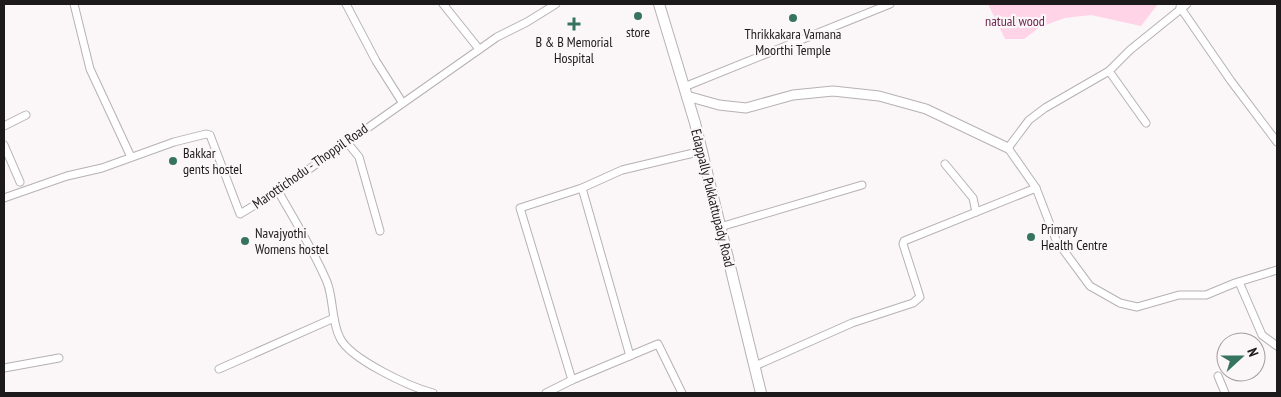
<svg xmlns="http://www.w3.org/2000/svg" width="1281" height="397" font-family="'PT Sans Narrow',sans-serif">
<rect width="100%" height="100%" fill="#fbf6f8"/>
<polygon fill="#ffd4e7" points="988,4 1158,4 1141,26 1091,15 1065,18 1040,27 1024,39 1005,39"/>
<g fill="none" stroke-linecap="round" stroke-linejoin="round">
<defs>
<g id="minor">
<polyline points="74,4 90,69 131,157"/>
<polyline points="346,4 376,61 402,102"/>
<polyline points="443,4 479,49"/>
<polyline points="1187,4 1130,50 1109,71 1045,108 1029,120 1008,148 1036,188 1056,240 1090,286 1120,303 1137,307 1179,295 1206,295 1235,283 1277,270"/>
<polyline points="1180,7 1231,81 1277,142"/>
<polyline points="1109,71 1146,123"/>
<polyline points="684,87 890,4"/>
<polyline points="4,126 26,115"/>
<polyline points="346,141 359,157 380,231"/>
<polyline points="4,145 20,182"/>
<polyline points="945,164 973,198 976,212"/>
<polyline points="582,188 520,208 572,380 658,344 682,393"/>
<path d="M278 191C295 221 314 251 327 282 334 300 331 321 340 338 350 359 410 387 433 393"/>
<polyline points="4,198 67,176 102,168 174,142 206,134 210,135 240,214 278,191 497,37 527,22 556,4"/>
<polyline points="720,227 862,185"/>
<polyline points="1239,282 1262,335 1277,346"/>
<polyline points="630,356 582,188 622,170 702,151"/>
<polyline points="755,366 852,323 913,303 920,297 903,244 904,241 1036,188"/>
<polyline points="4,368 59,358"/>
<polyline points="219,369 334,318"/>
<polyline points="1218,376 1225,393"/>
<polyline points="546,393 572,380"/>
</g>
<polyline id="tertiary" points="687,96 719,105 746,108 793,95 833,91 879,96 926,109 1008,148"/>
<polyline id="secondary" points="659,4 695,123 761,393"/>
</defs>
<use href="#minor" stroke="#b7b1b4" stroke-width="9"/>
<use href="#tertiary" stroke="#b7b1b4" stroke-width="11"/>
<use href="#secondary" stroke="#b7b1b4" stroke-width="12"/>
<use href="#minor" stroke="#fff" stroke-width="7"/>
<use href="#tertiary" stroke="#fff" stroke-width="9"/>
<use href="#secondary" stroke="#fff" stroke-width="10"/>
</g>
<g fill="#37745f" stroke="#fbf6f8" stroke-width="2">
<circle cx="638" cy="16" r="5"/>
<circle cx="793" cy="18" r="5"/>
<path d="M571.5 16.5h5v5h5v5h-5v5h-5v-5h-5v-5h5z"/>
<circle cx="173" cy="161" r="5"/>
<circle cx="1031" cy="237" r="5"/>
<circle cx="245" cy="241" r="5"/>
</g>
<g text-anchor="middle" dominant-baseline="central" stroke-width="4.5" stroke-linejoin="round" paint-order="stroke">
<g font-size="14" fill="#6e274f" stroke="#fbf6f8">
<text x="1015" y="21">natual wood</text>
</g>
<g font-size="14" fill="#1c1a1b" stroke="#fbf6f8">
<text x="638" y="32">store</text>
<text x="793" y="34">Thrikkakara Vamana<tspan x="793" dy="16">Moorthi Temple</tspan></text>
<text x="574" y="42">B &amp; B Memorial<tspan x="574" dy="16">Hospital</tspan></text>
<text x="183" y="153" text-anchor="start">Bakkar<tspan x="183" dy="16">gents hostel</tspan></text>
<text x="1041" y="229" text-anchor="start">Primary<tspan x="1041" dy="16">Health Centre</tspan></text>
<text x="255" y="233" text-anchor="start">Navajyothi<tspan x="255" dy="16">Womens hostel</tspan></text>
</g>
<g font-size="14" fill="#1c1a1b" stroke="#fbf6f8">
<text transform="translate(310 166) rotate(-35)">Marottichodu - Thoppil Road</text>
<text transform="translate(713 198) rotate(76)">Edappally Pukkattupady Road</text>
</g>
</g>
<rect width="1281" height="397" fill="none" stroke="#1c1a1b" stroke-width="10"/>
<g transform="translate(1241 357) rotate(69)"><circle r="24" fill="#fbf6f8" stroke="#a29ea0"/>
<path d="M0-4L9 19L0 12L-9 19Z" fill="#37745f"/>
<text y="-8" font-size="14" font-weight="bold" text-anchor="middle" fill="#1c1a1b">N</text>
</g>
</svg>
